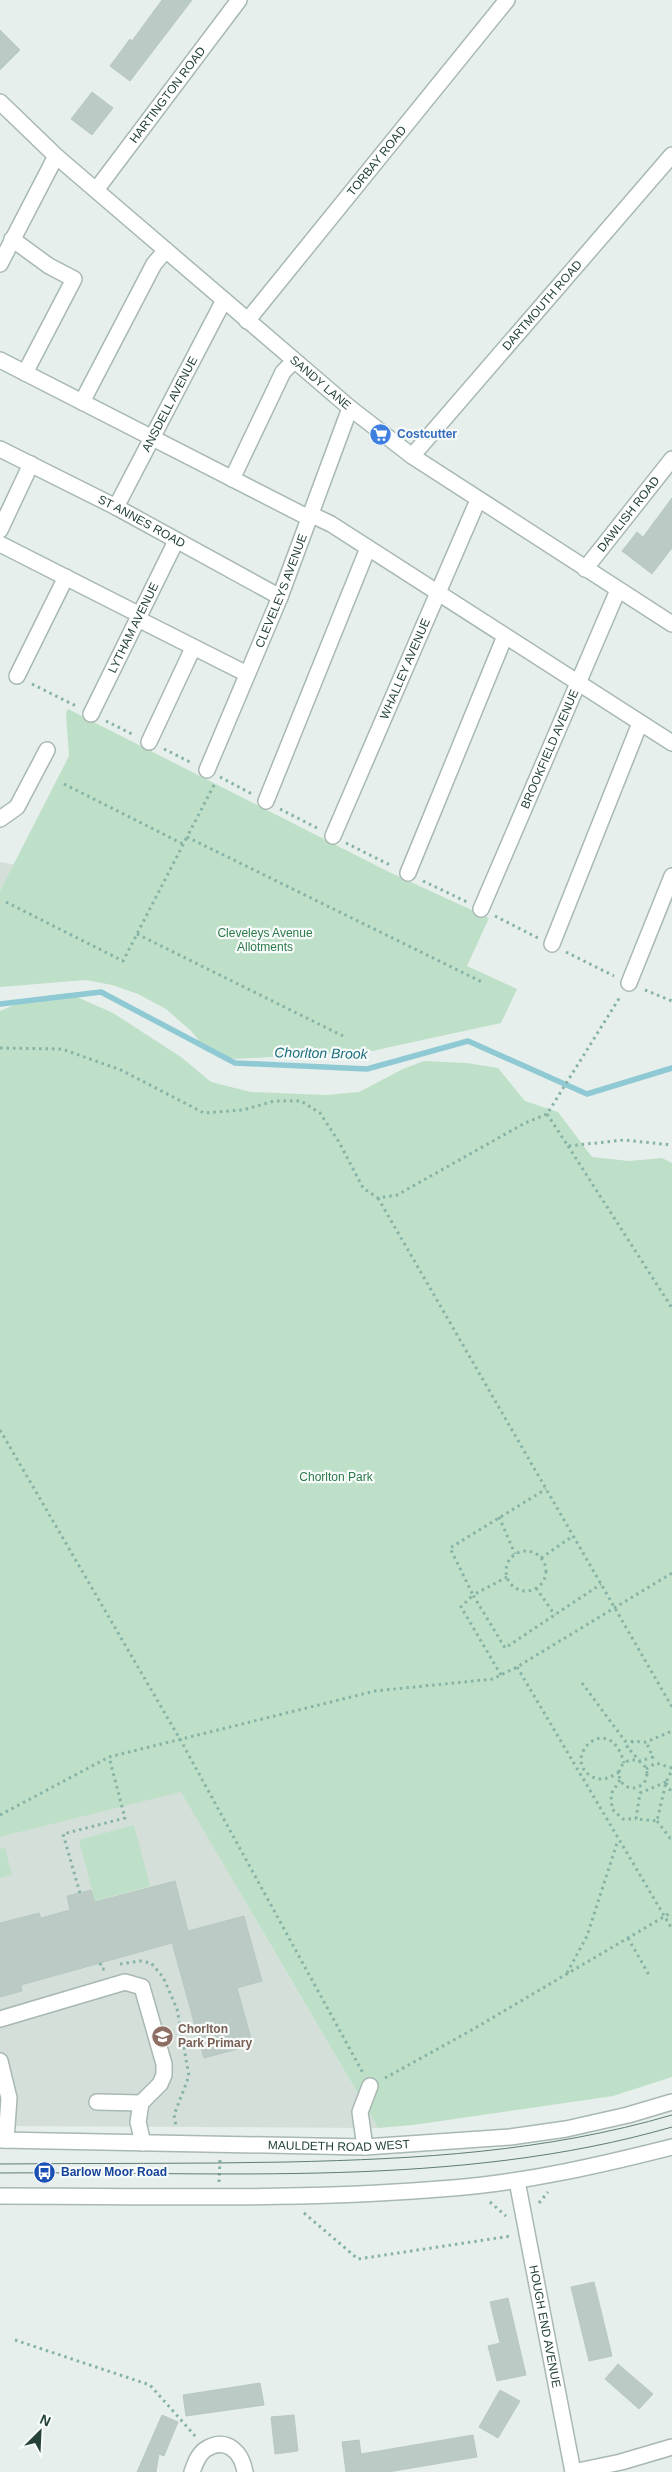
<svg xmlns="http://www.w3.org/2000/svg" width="672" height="2472" font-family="Arial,sans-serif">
<rect width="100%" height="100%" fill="#e6efeb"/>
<g fill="#d4dfda">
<polygon points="0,862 15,865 0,891"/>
<polygon points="181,1791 271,1946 378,2128 0,2126 0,1837"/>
</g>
<g fill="#bfe0c8">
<polygon points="68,709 391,873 489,918 467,966 517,989 501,1023 372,1051 235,1059 208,1052 191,1031 166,1009 138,994 112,985 86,980 0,987 0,891 69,756 66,713"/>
<polygon points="68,993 113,1013 181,1057 211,1082 251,1092 326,1095 359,1092 403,1069 424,1061 467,1063 498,1068 525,1101 558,1112 592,1157 629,1161 662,1158 672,1163 672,2077 613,2096 413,2125 378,2128 181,1792 0,1837 0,1011 30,998"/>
<polygon points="134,1825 150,1886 95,1901 79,1840"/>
<polygon points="5,1848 12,1875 0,1878 0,1849"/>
</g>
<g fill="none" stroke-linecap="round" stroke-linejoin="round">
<polyline stroke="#8ec9d4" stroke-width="5.5" points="0,1004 101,992 235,1063 367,1069 468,1041 587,1094 672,1068"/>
</g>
<g fill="#bbcac4" stroke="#b8c9c2">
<polygon points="162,0 192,0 130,81 110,66 130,39 132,41"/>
<polygon points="0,30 20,50 0,70"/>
<polygon points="92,92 113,108 92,135 71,119"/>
<polygon points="672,498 672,548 652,574 622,551 637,532 643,537"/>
<polygon points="175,1881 188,1931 244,1916 262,1981 237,1988 253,2045 204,2058 172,1943 21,1985 22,1991 0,1997 0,1923 39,1913 41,1918 70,1910 67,1896 91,1890 95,1902"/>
<polygon points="594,2282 612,2356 589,2361 571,2287"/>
<polygon points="508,2298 526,2375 497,2381 488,2346 500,2343 490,2302"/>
<polygon points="618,2364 653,2394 639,2409 605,2379"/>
<polygon points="260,2383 264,2405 186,2416 183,2395"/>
<polygon points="500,2390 520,2401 498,2438 479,2427"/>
<polygon points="162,2415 178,2422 164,2456 159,2454 156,2472 137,2472"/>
<polygon points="294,2415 298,2451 275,2454 271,2417"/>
<polygon points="473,2435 477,2457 388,2472 346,2472 342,2442 359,2440 361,2454"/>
</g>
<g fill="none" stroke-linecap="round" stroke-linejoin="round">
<defs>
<g id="minor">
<path id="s1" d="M0 102 56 156 350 408 412 456 672 624"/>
<path id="s2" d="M96 190 239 0"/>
<polyline points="12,239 49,266 74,279 25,373"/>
<polyline points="0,264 56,156"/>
<path id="s3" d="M247 321 507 0"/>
<polyline points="0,360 309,518"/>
<polyline points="82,402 154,264 166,250"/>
<path id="s4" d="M0 449 116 507 280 597"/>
<path id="s5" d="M412 456 672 155"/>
<polyline points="232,479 283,372 294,361"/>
<path id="s6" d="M116 507 224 300"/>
<polyline points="310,514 331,524 672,743"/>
<polyline points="0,530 31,464"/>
<polyline points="0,544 140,615"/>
<path id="s7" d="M585 569 672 459"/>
<polyline points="138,619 247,674"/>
<polyline points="17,676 66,577"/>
<path id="s8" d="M91 714 176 541"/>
<polyline points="149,742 193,648"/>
<path id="s9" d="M207 770 280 597 350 408"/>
<polyline points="266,801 368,548"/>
<polyline points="0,819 17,807 47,750"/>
<path id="s10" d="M333 836 478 500"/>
<polyline points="408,873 505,636"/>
<path id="s11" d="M481 909 618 590"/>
<polyline points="552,944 640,723"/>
<polyline points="629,983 672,876"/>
<polyline points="0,2019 125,1982 142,1987 164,2064 164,2075 160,2084 141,2103 138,2122 143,2143"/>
<polyline points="0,2061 9,2098 6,2140"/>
<polyline points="97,2102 141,2103"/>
<path id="s12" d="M0 2140 365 2147 510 2137 566 2129 628 2115 672 2102"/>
<polyline points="365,2147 360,2112 370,2086"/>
<path id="s13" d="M517 2181 573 2472 621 2462 672 2447"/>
<path d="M0 2196C151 2196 303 2201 453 2188 527 2182 601 2165 672 2147"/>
<path d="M192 2472C195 2464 198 2454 206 2449 227 2436 242 2453 245 2472"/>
</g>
</defs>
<use href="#minor" stroke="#a8b8b2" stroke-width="18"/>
<g stroke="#86b3a5" stroke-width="3" stroke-dasharray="2.5 4" stroke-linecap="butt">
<polyline points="32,684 78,707"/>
<polyline points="106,721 134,735"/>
<polyline points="164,749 192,763"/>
<polyline points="220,777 252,794"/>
<polyline points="64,784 183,844"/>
<polyline points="214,785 187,837 484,983"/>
<polyline points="280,809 319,829"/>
<polyline points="346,843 392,866"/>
<polyline points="423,881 467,902"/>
<polyline points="6,902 123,961 187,837"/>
<polyline points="495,916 538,938"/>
<polyline points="137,934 343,1036"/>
<polyline points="566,952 614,976"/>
<polyline points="645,990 672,1001"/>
<polyline points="0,1048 62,1049 121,1070 204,1113 243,1110 274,1101 301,1101 320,1113 339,1142 363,1188 378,1198 397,1195 525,1123 547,1114 620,997"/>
<polyline points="547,1114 568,1146 624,1140 672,1145"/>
<polyline points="568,1146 672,1308"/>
<polyline points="378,1198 672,1707"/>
<polyline points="0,1430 181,1741 363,2073"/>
<polyline points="499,1517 515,1554"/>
<circle cx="526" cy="1571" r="20"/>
<polyline points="541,1558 573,1536"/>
<polyline points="507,1577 473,1595 505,1648 601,1584"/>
<polyline points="536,1588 555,1615"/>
<polyline points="517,1667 672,1929"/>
<polyline points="501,1675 461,1607 473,1595 450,1548 546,1489"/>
<polyline points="582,1683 625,1741 646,1742 672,1731"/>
<polyline points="633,1741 627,1747 640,1761 653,1757 646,1742"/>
<circle cx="633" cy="1774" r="14"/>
<polyline points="646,1769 656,1763 672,1768"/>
<path d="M619 1772C610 1778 601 1782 591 1776 560 1757 610 1709 624 1763"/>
<polyline points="620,1780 611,1794 612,1809 623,1819 636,1819"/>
<polyline points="666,1782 640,1793 636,1819 657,1821 666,1782 672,1770"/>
<polyline points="666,1783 672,1793"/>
<polyline points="0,1815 109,1757 375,1691 493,1679 517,1667 672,1573"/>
<polyline points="657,1821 670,1838 672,1837"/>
<polyline points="80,1893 63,1834 125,1818 109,1757"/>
<polyline points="628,1938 649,1975"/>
<polyline points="100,1963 102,1969 105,1969"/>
<polyline points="120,1964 140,1961 151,1963 163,1977 177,2009 189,2076 174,2115 176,2126"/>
<polyline points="567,1973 587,1936 618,1840"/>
<polyline points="385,2078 470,2031 672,1912"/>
<polyline points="219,2182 220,2160"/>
<polyline points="490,2202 506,2216"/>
<polyline points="539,2203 548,2192"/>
<polyline points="304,2213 358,2259 511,2236"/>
<polyline points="15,2340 150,2385 196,2437"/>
</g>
<use href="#minor" stroke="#fff" stroke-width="15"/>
<g stroke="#5f7d75" stroke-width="1">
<path d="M0 2164C96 2163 191 2164 287 2162 419 2159 545 2152 672 2115"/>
<path d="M0 2173C221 2171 458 2189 672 2127"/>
</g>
</g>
<defs>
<symbol id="supermarket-disc" viewBox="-11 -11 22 22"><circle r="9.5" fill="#3f7fe0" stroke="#f7fbf9"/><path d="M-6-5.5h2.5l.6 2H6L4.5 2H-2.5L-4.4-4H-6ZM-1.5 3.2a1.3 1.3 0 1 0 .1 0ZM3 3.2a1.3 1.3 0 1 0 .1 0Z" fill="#fff"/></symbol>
<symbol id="school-disc" viewBox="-11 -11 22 22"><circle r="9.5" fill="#8d6e63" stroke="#f7fbf9"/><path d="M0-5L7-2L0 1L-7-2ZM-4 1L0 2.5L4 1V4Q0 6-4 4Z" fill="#fff"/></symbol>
<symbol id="bus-disc" viewBox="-11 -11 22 22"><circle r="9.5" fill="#1a4fb4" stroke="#f7fbf9"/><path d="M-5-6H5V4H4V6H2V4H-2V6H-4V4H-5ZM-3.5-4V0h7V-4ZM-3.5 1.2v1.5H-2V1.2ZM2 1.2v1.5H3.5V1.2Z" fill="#fff"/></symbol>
</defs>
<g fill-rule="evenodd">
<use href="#supermarket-disc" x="368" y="422" width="25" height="25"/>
<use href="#school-disc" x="150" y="2024" width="25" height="25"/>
<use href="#bus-disc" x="32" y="2160" width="25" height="25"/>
</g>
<g text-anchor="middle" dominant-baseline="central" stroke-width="4.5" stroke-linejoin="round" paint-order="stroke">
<g font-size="12" fill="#24423a" stroke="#f7fbf9">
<text stroke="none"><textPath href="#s2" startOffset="119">HARTINGTON ROAD</textPath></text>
<text stroke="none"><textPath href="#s3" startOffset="206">TORBAY ROAD</textPath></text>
<text stroke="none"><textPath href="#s5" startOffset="199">DARTMOUTH ROAD</textPath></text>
<text stroke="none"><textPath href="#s1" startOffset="426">SANDY LANE</textPath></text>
<text stroke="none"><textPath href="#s6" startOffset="116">ANSDELL AVENUE</textPath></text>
<text stroke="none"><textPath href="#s7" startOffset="70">DAWLISH ROAD</textPath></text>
<text stroke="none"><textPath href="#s4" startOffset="159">ST ANNES ROAD</textPath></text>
<text stroke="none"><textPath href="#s9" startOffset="194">CLEVELEYS AVENUE</textPath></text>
<text stroke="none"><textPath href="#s8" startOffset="96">LYTHAM AVENUE</textPath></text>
<text stroke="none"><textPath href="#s10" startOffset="182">WHALLEY AVENUE</textPath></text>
<text stroke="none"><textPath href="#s11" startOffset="174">BROOKFIELD AVENUE</textPath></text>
<text stroke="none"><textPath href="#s12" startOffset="339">MAULDETH ROAD WEST</textPath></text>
<text stroke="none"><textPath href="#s13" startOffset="148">HOUGH END AVENUE</textPath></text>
</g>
<g font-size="12" font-weight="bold" fill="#366cbe" stroke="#f7fbf9" text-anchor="start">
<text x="397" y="434">Costcutter</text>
</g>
<g font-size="12" fill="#2d7a4b" stroke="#f7fbf9">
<text x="265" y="933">Cleveleys Avenue<tspan x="265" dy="14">Allotments</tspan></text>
<text x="336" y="1477">Chorlton Park</text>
</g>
<g font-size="12" font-weight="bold" fill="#785e54" stroke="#f7fbf9" text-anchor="start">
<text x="178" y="2029">Chorlton<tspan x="178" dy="14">Park Primary</tspan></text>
</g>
<g font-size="12" font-weight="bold" fill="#164399" stroke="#f7fbf9" text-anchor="start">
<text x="61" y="2172">Barlow Moor Road</text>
</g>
<g font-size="14" font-style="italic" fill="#1c6f80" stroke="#f7fbf9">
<text transform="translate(321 1053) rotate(1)">Chorlton Brook</text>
</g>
</g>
<g transform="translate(40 2432) rotate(24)" stroke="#f7fbf9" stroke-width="4" paint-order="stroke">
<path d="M0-4L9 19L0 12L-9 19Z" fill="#24423a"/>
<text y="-8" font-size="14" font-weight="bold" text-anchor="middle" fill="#24423a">N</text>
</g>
</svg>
